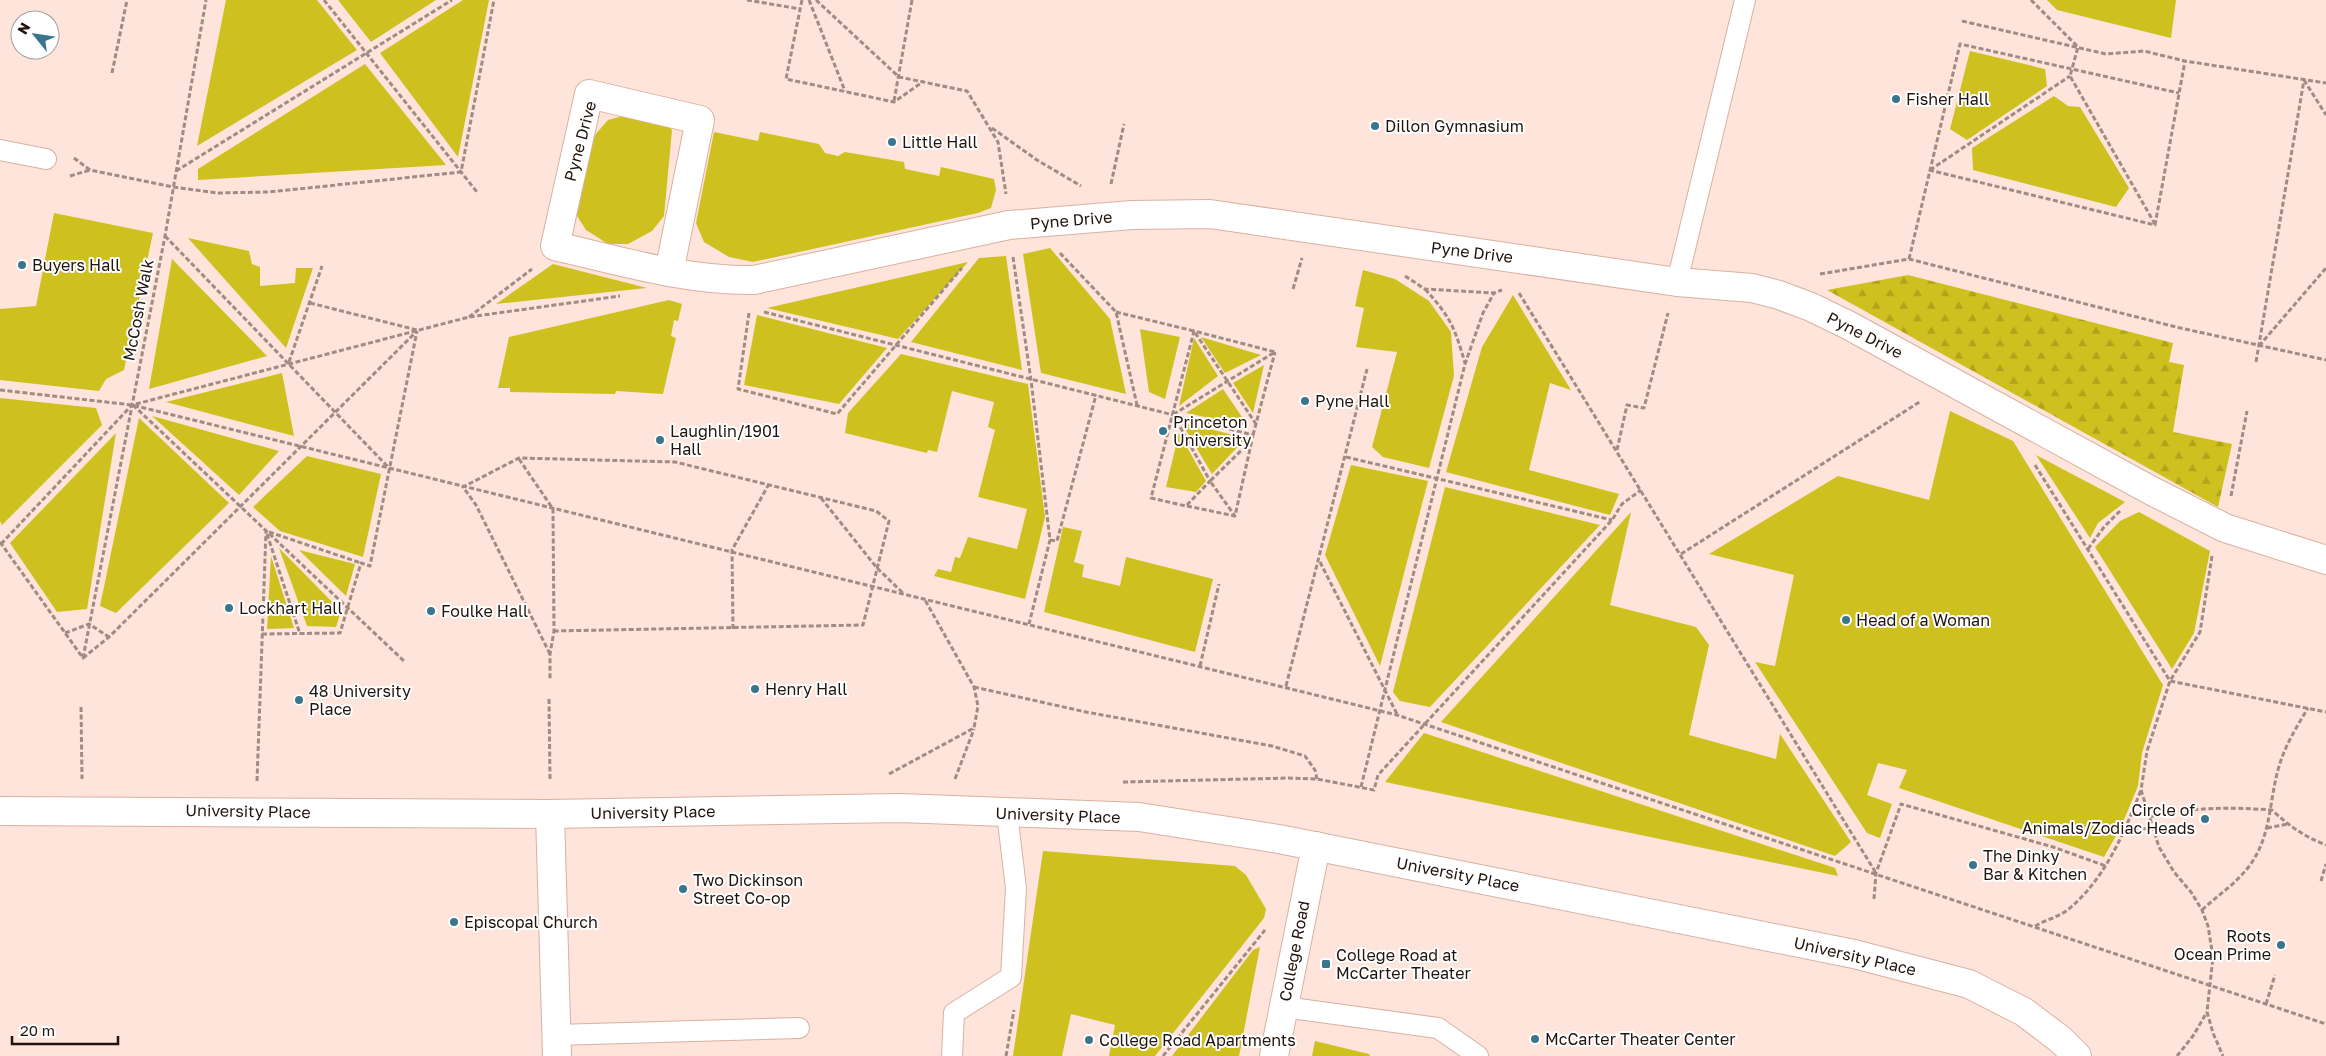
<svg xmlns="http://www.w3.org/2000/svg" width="2326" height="1056" font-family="'Golos Text',sans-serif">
<defs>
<pattern id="forest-firs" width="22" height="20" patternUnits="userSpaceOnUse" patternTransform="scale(1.25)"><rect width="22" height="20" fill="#cec01e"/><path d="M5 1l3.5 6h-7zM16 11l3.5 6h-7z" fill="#b1a41a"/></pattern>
</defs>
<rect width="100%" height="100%" fill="#fee4da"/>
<g fill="#cec01e">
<polygon points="226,0 317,0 357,50 197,146"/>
<polygon points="338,0 436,0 371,42"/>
<polygon points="463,0 489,0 458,157 380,53"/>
<polygon points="2047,0 2176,0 2171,38 2057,10"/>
<polygon points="1970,51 2045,69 2047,86 1967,140 1950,129"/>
<polygon points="365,64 446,165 198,180 198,169"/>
<polygon points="2054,96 2068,106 2080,107 2129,188 2116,207 1973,170 1972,148"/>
<polygon points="637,112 661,116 672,130 664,216 652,231 628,244 608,244 586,230 574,211 587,144 608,120"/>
<polygon points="714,132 758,141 760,132 819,144 825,153 838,156 845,152 904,162 905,169 939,176 941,167 994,179 996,190 991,208 978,213 753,262 729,257 704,242 696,223"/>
<polygon points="54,213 153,233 124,370 106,379 99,391 0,380 0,309 36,306"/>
<polygon points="188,238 249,251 252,264 260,267 260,286 295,283 296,268 313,268 286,348"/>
<polygon points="1050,248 1110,319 1126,394 1041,373 1023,254"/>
<polygon points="1006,256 1022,370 911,342 979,258"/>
<polygon points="172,259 267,356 149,389"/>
<polygon points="968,262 898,339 767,308"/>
<polygon points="553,264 647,288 496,304"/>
<polygon points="1363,270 1395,279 1429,301 1451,332 1454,376 1429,468 1383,457 1372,447 1397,352 1356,347 1364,308 1355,306"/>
<polygon points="1513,295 1571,390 1550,383 1529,470 1619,494 1610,515 1446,472 1482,347"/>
<polygon points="669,300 682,304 678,321 674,320 671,336 676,338 663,394 616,391 615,394 510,392 510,388 498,388 509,337"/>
<polygon points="757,315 887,348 839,404 744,385"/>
<polygon points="1140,329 1180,337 1165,399 1149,392"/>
<polygon points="1201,337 1261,355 1225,373"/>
<polygon points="1194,338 1218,376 1179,406"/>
<polygon points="901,354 1028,384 1045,517 1025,599 934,576 938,569 951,572 955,557 960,558 968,537 1017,549 1027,509 978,497 995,430 988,427 994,402 952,391 937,452 928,450 927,453 845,433 848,413"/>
<polygon points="1264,365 1253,413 1233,383"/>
<polygon points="282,373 294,436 166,402"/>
<polygon points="1223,389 1248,426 1186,413"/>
<polygon points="0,398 96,408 102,425 2,525 0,521"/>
<polygon points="1950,411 2013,441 2163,685 2142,753 2138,786 2121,827 2104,857 1899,788 1907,770 1878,763 1867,795 1892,804 1880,838 1867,833 1755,662 1775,666 1794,575 1709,554 1838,476 1929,500"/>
<polygon points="152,416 279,451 239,495"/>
<polygon points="139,418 229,503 116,613 100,606"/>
<polygon points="1181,422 1246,438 1212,474"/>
<polygon points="116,433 87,609 57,612 10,543"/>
<polygon points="1179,433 1206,481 1196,492 1166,487"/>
<polygon points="2036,455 2125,502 2098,523 2090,538"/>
<polygon points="307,456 381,474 363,557 280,531 253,507"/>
<polygon points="1351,465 1428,481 1380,666 1325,555"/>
<polygon points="1445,487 1600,525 1430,707 1400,701 1393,692"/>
<polygon points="1631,512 1610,605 1696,627 1709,645 1689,735 1776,759 1780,734 1851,842 1835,856 1441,722"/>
<polygon points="2139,512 2210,551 2194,633 2172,669 2095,547 2120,521"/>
<polygon points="1063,527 1082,531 1074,562 1084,565 1082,577 1120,586 1126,557 1213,579 1195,652 1044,612"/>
<polygon points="279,548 341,611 336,627 307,626"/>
<polygon points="299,550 355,564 346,596"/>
<polygon points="271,556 294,628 267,629"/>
<polygon points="1424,733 1835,868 1838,876 1385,782"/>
<polygon points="1043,851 1235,866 1246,875 1266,909 1264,918 1155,1056 1109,1056 1115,1025 1071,1014 1062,1056 1013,1056"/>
<polygon points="1260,947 1239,1056 1172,1056 1253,950"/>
<polygon points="1315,1041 1369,1054 1370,1056 1312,1056"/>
</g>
<polygon fill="url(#forest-firs)" points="1908,275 2173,343 2169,362 2184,365 2173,432 2232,444 2218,507 1827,290"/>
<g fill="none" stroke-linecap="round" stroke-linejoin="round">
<defs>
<g id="lane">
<polyline points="0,150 46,159"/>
<polyline points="1677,282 1745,0"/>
<polyline points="1284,1007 1438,1028 1478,1056"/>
<polyline points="556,1035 799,1028"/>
<polyline points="952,1056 954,1013 1011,977 1016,888 1007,813"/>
</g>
<g id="street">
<path d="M669 272 700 120 589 94 555 246C621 261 686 281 754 280L1009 225 1132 215 1210 214 1677 282 1752 288 1779 295 1811 307 1848 325 2150 490 2225 528 2326 560"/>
<polyline points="550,814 557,1056"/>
<polyline points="1274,1056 1316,846"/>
</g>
<polyline id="secondary" points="0,811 550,814 900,808 1139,817 1279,839 1854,954 1969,984 2024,1012 2061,1040 2077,1056"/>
</defs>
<use href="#lane" stroke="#d9b1a0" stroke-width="22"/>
<use href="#street" stroke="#d9b1a0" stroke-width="30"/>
<use href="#secondary" stroke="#d9b1a0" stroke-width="30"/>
<g stroke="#a18c83" stroke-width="3" stroke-dasharray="5 2.5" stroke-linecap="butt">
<polyline points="324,0 477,192"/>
<polyline points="747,0 800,9"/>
<polyline points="802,0 786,79 894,102 924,81"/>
<polyline points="809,0 845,91"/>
<polyline points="816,0 899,77 967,91 998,142 1006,194"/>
<polyline points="2031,0 2078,47 2070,76 2155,224"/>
<polyline points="1962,21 2106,54 2144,51 2185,61 2326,83"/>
<polyline points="112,73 127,0"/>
<polyline points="2304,80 2326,115"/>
<polyline points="894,101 912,0"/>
<polyline points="992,128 1037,160 1081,186"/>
<polyline points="74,158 90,170 173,187 218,193 269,192 461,172 494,0"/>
<polyline points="1929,170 2155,225 2185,61"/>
<polyline points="1930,170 2070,76"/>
<polyline points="176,171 452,0"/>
<polyline points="70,176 90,170"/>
<polyline points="1111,184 1124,124"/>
<polyline points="165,236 390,469"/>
<polyline points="1060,253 1116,312 1137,405"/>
<polyline points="1013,257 1031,380 1050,540 1029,624"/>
<polyline points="1909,259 1960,44 2179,93"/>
<polyline points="1820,274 1909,259 2176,327 2326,360"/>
<polyline points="1405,276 1425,289 1494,293 1502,290"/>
<polyline points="1293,289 1302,258"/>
<path d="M1425 289C1451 318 1454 326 1465 363"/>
<polyline points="1519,293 1876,873"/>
<polyline points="310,303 417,330"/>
<polyline points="764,312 1253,435 1252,440"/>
<polyline points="1116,312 1194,331 1256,424"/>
<polyline points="749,313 738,389 837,414 962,268"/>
<polyline points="469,317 532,269"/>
<polyline points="2259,346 2326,268"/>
<polyline points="289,362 322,266"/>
<polyline points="2256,362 2304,80"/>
<polyline points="0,390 132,405 1397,715 2326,1024"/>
<polyline points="133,405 404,661"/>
<polyline points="1173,414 1210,481 1186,506 1151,498 1194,331 1275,352 1174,414"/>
<polyline points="1253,435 1275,352"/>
<polyline points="1617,450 1627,405 1644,408 1668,313"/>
<polyline points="1346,457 1612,520"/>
<polyline points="519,459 553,509 554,631 550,654 550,680"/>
<polyline points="2035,465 2170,681 2326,712"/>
<polyline points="2231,496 2247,411"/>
<polyline points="821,498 877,568 903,593"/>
<polyline points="1187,506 1235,516 1252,440 1210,481 1235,516"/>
<polyline points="269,532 361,563"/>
<polyline points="267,534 300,634"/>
<polyline points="1050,540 1057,541 1096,395"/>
<polyline points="0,542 83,658 165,236 206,0"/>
<polyline points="1,544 132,405 469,317 620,296"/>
<polyline points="2088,549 2104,527 2120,511"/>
<polyline points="1681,554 1921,401"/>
<polyline points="2212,556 2200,632 2170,681 2147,751 2141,790 2159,847 2174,872 2191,892 2202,910 2208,926 2213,957 2207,1012 2213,1033 2223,1056"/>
<polyline points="1320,562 1397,714"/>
<polyline points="733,629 732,550 769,484"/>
<polyline points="65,633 89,624 109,637"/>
<polyline points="262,634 340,633 361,563 370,566 417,331"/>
<polyline points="550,654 476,505 463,487 519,458 675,462 876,511 889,521 863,625 554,631"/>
<polyline points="83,658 109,637 417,331"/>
<polyline points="1200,666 1219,584"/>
<polyline points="1286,686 1367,369"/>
<polyline points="974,687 1086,712 1272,746 1305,756 1315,770 1317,779"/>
<polyline points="549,699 550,779"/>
<polyline points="81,707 82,779"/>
<polyline points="889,774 974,728 978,706 974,687 925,600"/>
<polyline points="955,779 974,729"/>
<polyline points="257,781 266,531"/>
<polyline points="1123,782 1289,778 1317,779 1374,790 1378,775 1612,520 1622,504 1641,490"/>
<polyline points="1361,787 1465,364 1483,313 1494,293"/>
<path d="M2149 817C2190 807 2230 807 2272 810 2289 826 2305 837 2326 845"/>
<polyline points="2126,828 2153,829"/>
<polyline points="2267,828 2288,824"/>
<polyline points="2321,881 2326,864"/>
<polyline points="1874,899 1876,873 1901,804 2053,847 2106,866"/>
<path d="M2202 910C2218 895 2237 883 2250 865 2271 836 2269 803 2278 770 2284 747 2296 728 2308 708"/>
<path d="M2035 926C2046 920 2061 916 2070 908 2106 877 2124 833 2141 790"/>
<polyline points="2266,1004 2275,975"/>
<polyline points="1006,1056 1014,1010"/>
<polyline points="1163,1056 1265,930"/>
<polyline points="2177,1056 2193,1036 2207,1012"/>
</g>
<use href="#lane" stroke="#fff" stroke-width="20"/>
<use href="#street" stroke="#fff" stroke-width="28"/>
<use href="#secondary" stroke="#fff" stroke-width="28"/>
</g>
<g fill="#39768c" stroke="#fff" stroke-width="2">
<circle cx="1896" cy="99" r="5"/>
<circle cx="1375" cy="126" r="5"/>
<circle cx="892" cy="142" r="5"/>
<circle cx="22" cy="265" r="5"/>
<circle cx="1305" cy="401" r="5"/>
<circle cx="1163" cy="431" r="5"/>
<circle cx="660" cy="440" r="5"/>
<circle cx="229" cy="608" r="5"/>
<circle cx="431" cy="611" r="5"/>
<circle cx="1846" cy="620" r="5"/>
<circle cx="755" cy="689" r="5"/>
<circle cx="299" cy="700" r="5"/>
<circle cx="2205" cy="819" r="5"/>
<circle cx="1973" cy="865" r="5"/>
<circle cx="683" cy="889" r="5"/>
<circle cx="454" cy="922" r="5"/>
<circle cx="2281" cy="945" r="5"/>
<rect x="1321" y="959" width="10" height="10" rx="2.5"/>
<circle cx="1535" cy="1039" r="5"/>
<circle cx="1089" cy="1040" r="5"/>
</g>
<g text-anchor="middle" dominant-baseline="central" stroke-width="4" stroke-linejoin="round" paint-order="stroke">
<g font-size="16" fill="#21130d" stroke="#fff" text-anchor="start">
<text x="1906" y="99">Fisher Hall</text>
<text x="1385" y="126">Dillon Gymnasium</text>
<text x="902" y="142">Little Hall</text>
<text x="32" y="265">Buyers Hall</text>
<text x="1315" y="401">Pyne Hall</text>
<text x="1173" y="422">Princeton<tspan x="1173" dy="18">University</tspan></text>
<text x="670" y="431">Laughlin/1901<tspan x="670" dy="18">Hall</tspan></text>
<text x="239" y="608">Lockhart Hall</text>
<text x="441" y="611">Foulke Hall</text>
<text x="1856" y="620">Head of a Woman</text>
<text x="765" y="689">Henry Hall</text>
<text x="309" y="691">48 University<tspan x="309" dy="18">Place</tspan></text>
<text x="2195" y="810" text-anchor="end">Circle of<tspan x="2195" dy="18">Animals/Zodiac Heads</tspan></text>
<text x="1983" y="856">The Dinky<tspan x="1983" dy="18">Bar &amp; Kitchen</tspan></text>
<text x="693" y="880">Two Dickinson<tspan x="693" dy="18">Street Co-op</tspan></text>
<text x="464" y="922">Episcopal Church</text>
<text x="2271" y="936" text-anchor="end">Roots<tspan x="2271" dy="18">Ocean Prime</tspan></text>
<text x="1336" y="955">College Road at<tspan x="1336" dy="18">McCarter Theater</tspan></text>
<text x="1545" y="1039">McCarter Theater Center</text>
<text x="1099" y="1040">College Road Apartments</text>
</g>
<g font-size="16" fill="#21130d" stroke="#fff">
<text transform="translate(580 141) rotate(-75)">Pyne Drive</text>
<text transform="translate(1071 220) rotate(-5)">Pyne Drive</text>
<text transform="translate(1472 252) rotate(7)">Pyne Drive</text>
<text transform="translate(138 310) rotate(-79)">McCosh Walk</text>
<text transform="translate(1865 335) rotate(27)">Pyne Drive</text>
<text transform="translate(248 811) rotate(1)">University Place</text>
<text transform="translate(653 812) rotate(-1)">University Place</text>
<text transform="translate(1058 815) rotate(2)">University Place</text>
<text transform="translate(1458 874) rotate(11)">University Place</text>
<text transform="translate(1294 951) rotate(-79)">College Road</text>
<text transform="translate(1855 956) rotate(13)">University Place</text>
</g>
</g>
<g transform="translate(35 35) rotate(300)"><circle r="24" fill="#ffffff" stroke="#a6a19e"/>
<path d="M0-4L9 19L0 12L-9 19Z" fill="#39768c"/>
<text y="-8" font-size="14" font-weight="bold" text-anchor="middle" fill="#21130d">N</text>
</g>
<path d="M12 1036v8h106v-8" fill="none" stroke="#21130d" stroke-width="2.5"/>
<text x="20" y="1036" font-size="15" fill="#21130d" stroke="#ffffff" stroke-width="4" paint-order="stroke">20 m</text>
</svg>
